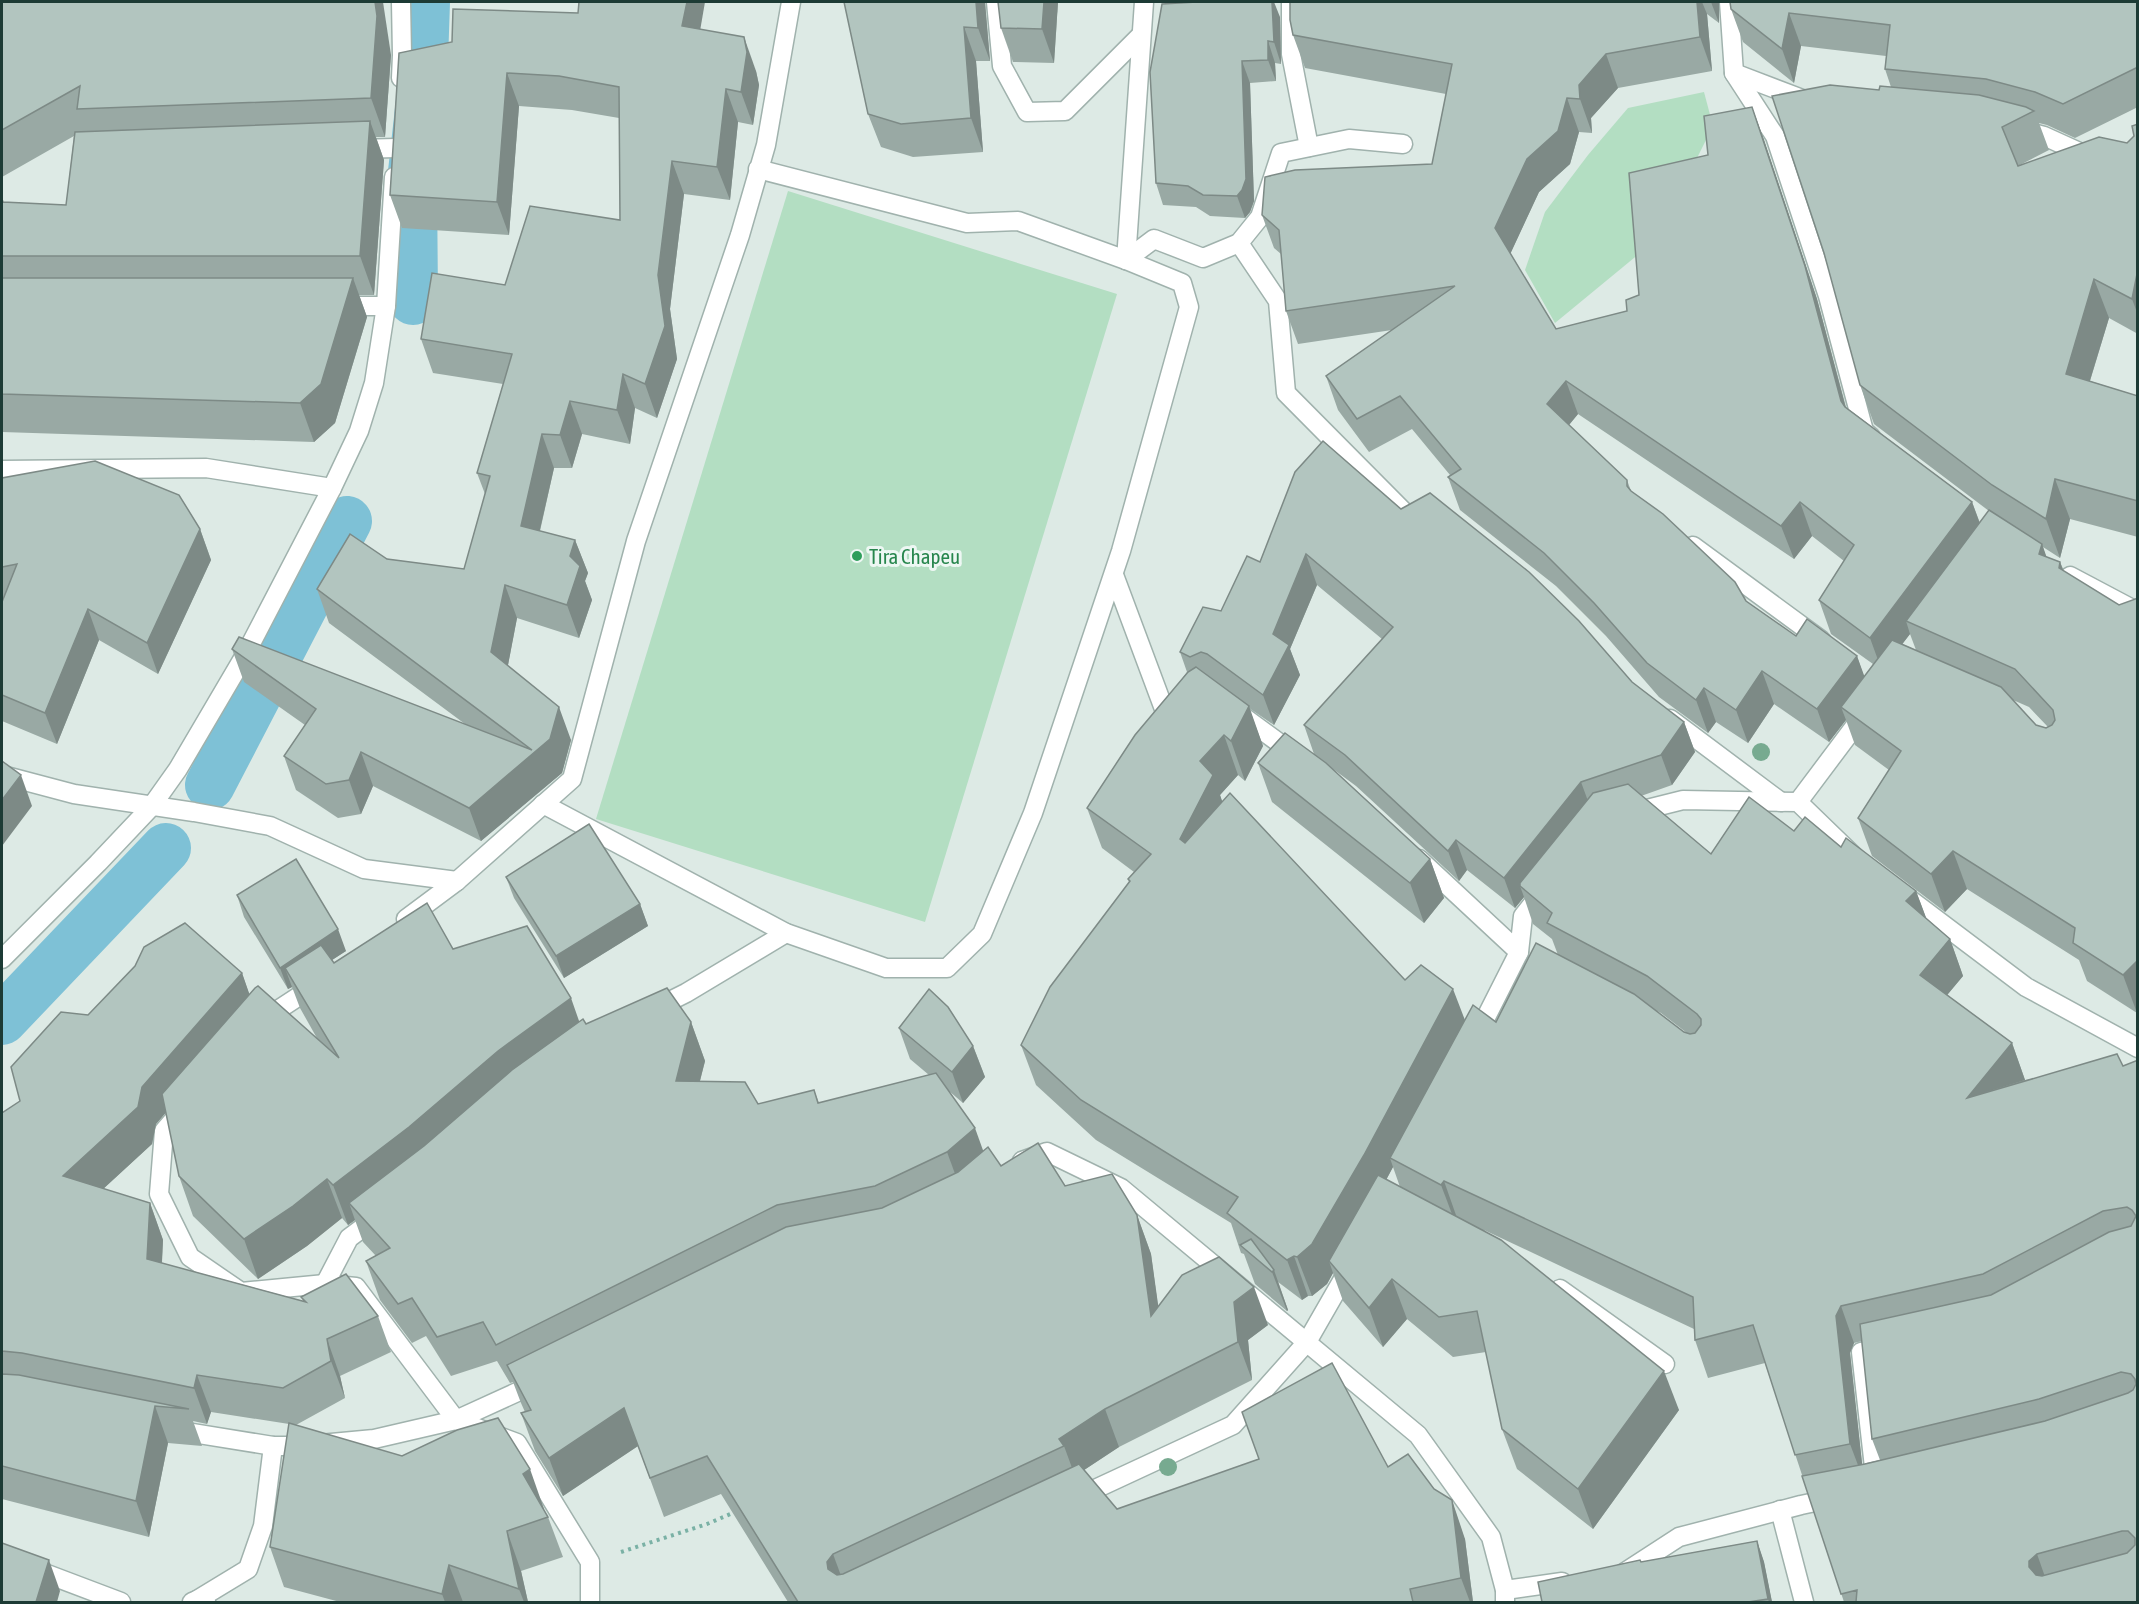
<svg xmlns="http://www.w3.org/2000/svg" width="2139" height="1604" font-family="'Asap Condensed',sans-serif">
<rect width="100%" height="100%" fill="#ddeae5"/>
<g fill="#b3dec2">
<polygon points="1704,92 1713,126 1691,170 1640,253 1555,323 1525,270 1545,212 1588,155 1628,108"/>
<polygon points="788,191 1117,294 925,922 596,819"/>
</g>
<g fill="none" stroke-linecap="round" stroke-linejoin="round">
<g stroke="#7ec1d6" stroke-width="50">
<polyline points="413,300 412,181 422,91 425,2"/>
<polyline points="210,785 347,521"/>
<polyline points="2,1020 166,848"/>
</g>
<defs>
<g id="service">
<polyline points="996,2 1002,66 1027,112 1065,111 1141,35"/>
<polyline points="1734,73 1810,102"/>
<polyline points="2021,130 2044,136 2099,161 2138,172"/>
<polyline points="356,149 396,148"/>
<polyline points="1239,243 1278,301 1286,393 1409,517 1412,517"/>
<polyline points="340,306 386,306"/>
<polyline points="1114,575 1167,717 1175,713"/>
<polyline points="1237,712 1297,756"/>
<polyline points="1670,719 1781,802"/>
<polyline points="543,804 786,933 886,968 947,968 982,934 1033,813 1121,551 1189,307 1182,283 1126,260"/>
<polyline points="652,1010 686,993 786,933"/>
<polyline points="325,1284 349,1238 377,1217"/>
<polyline points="1560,1289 1665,1364"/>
<polyline points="174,1430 273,1446"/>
<polyline points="1876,1485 1861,1352 1887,1346"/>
<polyline points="2,1557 121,1602"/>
<polyline points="197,1600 248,1569 263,1526 273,1446 299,1446 374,1439 456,1420"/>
</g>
<g id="minor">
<polyline points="401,2 402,55 401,78"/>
<polyline points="1291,2 1291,54 1309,147"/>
<polyline points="1729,2 1734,73 1775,136 1828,296 1864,431 1871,437"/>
<polyline points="758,169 967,223 1018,221 1126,260 1154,239 1203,258 1239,243 1260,217 1281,153 1349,139 1403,144"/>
<polyline points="1126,260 1144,2"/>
<polyline points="2,470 206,468 332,488"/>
<polyline points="1693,546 1821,640"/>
<polyline points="2070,576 2138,612"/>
<polyline points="2,775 74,794 194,812 270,826 364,869 457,881"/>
<polyline points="1798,802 1864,714"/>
<polyline points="1631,813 1683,800 1798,802 1860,862"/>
<polyline points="1419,859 1519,952"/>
<polyline points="1904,895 2026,987 2138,1048"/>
<polyline points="406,919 457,881 572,779 636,541 740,235 766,145 791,2"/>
<polyline points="2,959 98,863 151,807 178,769 245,655 332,488 359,431 374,383 386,306 394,177"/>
<polyline points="261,1021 316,985"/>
<polyline points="1477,1035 1519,952 1523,916 1543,891"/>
<polyline points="183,1109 164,1131 159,1194 190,1257 241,1292 325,1284 356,1287 456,1420 517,1443 590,1562 590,1602"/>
<polyline points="1022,1161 1047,1152 1121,1188 1418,1435 1491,1537 1505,1590 1505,1602"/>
<polyline points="456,1420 537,1383"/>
<polyline points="1078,1497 1233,1425 1307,1342 1350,1267"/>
<polyline points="1780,1510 1804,1602"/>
<polyline points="1622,1574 1679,1537 1801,1505 1834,1498"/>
<polyline points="1505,1590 1562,1582"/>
<polyline points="192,1602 197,1600 206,1602"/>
</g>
</defs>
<use href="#service" stroke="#a0b2ad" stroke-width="21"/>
<use href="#minor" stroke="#a0b2ad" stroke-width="21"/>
<polyline stroke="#7ab1a5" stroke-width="4" stroke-dasharray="3 4.5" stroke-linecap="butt" points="621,1552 707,1524 735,1512"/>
<use href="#service" stroke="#fff" stroke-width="18"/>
<use href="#minor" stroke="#fff" stroke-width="18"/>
</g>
<g fill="#77aa90">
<circle cx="1761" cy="752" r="9"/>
<circle cx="1168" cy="1467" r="9"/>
</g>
<g fill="#99a9a4" fill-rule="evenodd">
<polygon points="2,2 391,55 385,137 376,137 384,160 374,295 359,295 367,317 335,423 314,442 2,432 2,199 3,202 66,205 74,136 2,177"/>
<polygon points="998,2 1058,2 1054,63 1013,62 1001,28"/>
<path d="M1290 2H1719V23L1707 14 1712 71 1618 88 1591 118 1592 133 1579 132 1570 164 1539 192 1510 254 1556 329 1627 311 1639 295 1708 155 1752 107 1764 140 1817 299 1846 407 1972 502 1980 523 1989 511 1874 424 1860 385 1879 90 1891 87 1885 69 1886 56 1801 46 1794 83 1743 42 1731 9 2138 2V107L2075 138 2047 125 2039 123 2049 150 2018 166 2127 143 2134 136 2138 124V334L2109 318 2090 381 2138 396V537L2070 519 2060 558 2043 547 2046 557 2060 562 2064 571 2137 1013 2087 981 2079 960 1967 889 1945 912 1872 856 1858 818 1889 770 1855 745 1846 720 1829 742 1774 704 1748 743 1716 722 1708 733 1659 697 1606 636 1556 586 1460 510 1448 477 1450 475 1412 429 1369 452 1338 410 1326 376 1392 330 1298 344 1286 311 1281 254 1274 248 1262 215 1432 164 1446 94 1305 68 1293 35ZM1578 414 1794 559 1812 536 1844 561 1819 600 1831 634 1873 664 1864 677 1857 656 1796 636 1746 601 1631 491 1627 480 1569 425ZM1910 634 1916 650 1902 644ZM2013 700 2029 707 2048 727 2046 728 2036 725Z"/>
<polygon points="985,3 990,61 976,61 983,152 913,157 881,147 868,114"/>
<polygon points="1280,17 1281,64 1275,63 1276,81 1250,83 1254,201 1250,212 1245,218 1210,216 1196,207 1163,205 1156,183 1150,72"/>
<polygon points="700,29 756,71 759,85 753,125 738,122 730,200 684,194 670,309 677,359 657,418 635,408 630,444 582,434 572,468 554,468 540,531 575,540 588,573 585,581 592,600 579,638 517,618 508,665 571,740 562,773 481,841 373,786 361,814 338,818 296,790 284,756 305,725 244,682 232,649 465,724 329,623 317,589 387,559 464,569 485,494 477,473 503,384 433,373 421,339 505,285 620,220 619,118 572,110 519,106 509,235 402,228 390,195 399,53"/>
<polygon points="2,478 200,529 211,560 158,674 99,640 57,744 2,721"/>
<path d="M1401 509 1684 722 1695 752 1672 785 1641 796 1711 854 1794 831 1841 847 1916 891 1926 918 1950 939 1963 976 1947 995 2012 1043 2025 1080 2123 1066 2138 1060V1602H1844L1765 1363 1708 1378 1695 1340 1694 1329 1484 1230 1679 1410 1593 1529 1517 1469 1502 1429 1486 1352 1453 1357 1407 1319 1383 1347 1343 1301 1333 1273 1327 1284 1312 1296H1308L1302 1300 1278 1282 1288 1310 1287 1311 1255 1284 1244 1254 1241 1253 1231 1223 1096 1140 1036 1085 1021 1045 1129 882 1128 879 1134 872 1102 848 1087 808 1187 672 1180 652 1221 611 1260 562ZM1317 585 1382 639 1304 725 1314 754 1258 763 1272 802 1424 923 1444 898 1430 859 1333 769 1356 786 1459 881 1467 870 1515 908 1524 897 1533 924 1552 939 1558 955 1496 1022 1465 1020 1405 980 1222 802 1220 795 1238 775 1245 781 1263 746 1249 708 1274 725 1300 675 1290 649ZM1655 1010 1661 1013 1687 1033 1684 1032ZM1393 1167 1400 1187 1386 1180ZM1862 1341 1872 1439 1880 1460 1862 1464 1850 1353 1854 1343Z"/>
<polygon points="506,877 640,904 648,926 564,978 514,898"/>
<polygon points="237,895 346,951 332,960 334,963 453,949 579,1022 586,1024 691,1022 705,1061 700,1081 758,1104 814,1090 819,1103 929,1075 910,1059 899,1028 973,1046 985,1077 963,1103 949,1091 983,1151 1001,1166 1065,1186 1137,1215 1151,1254 1158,1307 1268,1325 1248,1340 1252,1380 1119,1447 1084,1470 1117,1509 1388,1467 1465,1539 1473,1602 788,1602 721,1494 664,1517 638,1446 563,1496 535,1451 521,1413 525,1412 521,1403 513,1382 510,1383 497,1361 451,1376 426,1336 412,1343 380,1300 366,1261 376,1256 363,1242 355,1220 348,1225 342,1218 307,1246 258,1279 193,1216 179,1176 166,1112 156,1124 152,1144 103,1189 150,1203 163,1240 162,1263 303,1301 301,1297 378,1316 391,1352 340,1376 345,1398 296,1425 544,1509 543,1509 548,1517 563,1557 521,1571 528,1602 340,1602 284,1587 270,1547 289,1424 211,1412 207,1424 193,1421 202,1446 168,1443 149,1537 2,1499 2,1113 20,1101 242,973 249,994 318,1040 300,1008 292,987 288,989 244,917"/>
<polygon points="1757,1541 1764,1562 1772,1602 1542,1602 1641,1562"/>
</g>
<g fill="#7d8a86">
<polygon points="375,2 383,2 391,55 385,137 371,98"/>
<polygon points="687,2 705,2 695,60 682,26"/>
<polygon points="976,2 985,2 990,61 978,28"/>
<polygon points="1044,2 1058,2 1054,63 1042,29"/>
<polygon points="1272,2 1274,2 1280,17 1281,64 1274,42"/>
<polygon points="1697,2 1702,2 1707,14 1712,71 1700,37"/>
<polygon points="1711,2 1719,2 1719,23"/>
<polygon points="1789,13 1801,46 1794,83 1782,49"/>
<polygon points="964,27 976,61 983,152 971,118"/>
<polygon points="744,37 756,71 759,85 753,125 741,92"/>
<polygon points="1268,41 1275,63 1276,81 1268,60"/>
<polygon points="1606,54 1618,88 1591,118 1592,133 1580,99 1579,85"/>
<polygon points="1242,61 1250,83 1254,201 1250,212 1245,218 1237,196"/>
<polygon points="507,73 519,106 509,235 497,202"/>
<polygon points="726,89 738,122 730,200 717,167"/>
<polygon points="1567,98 1579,132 1570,164 1539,192 1507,261 1495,228 1527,159"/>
<polygon points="1752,107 1764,140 1817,299 1853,435 1841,401"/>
<polygon points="370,121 384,160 374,295 360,256"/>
<polygon points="672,161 684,194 670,309 677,359 657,418 645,384"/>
<polygon points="2138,269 2138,315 2132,299"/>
<polygon points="353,278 367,317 335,423 314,442 300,403"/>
<polygon points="2094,279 2109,318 2080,413 2066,374"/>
<polygon points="623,374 635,408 630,444 617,410"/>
<polygon points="1566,381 1578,414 1559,437 1547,404"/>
<polygon points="570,401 582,434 572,468 560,435"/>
<polygon points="542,434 554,468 533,560 521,526"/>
<polygon points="2055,479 2070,519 2060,558 2046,519"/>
<polygon points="1800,502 1812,536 1794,559 1781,526"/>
<polygon points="1972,502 1984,535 1906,621 1910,634 1882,671 1870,638"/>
<polygon points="200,529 211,560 158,674 147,643"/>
<polygon points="575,540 588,573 585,581 592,600 579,638 567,605 570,556"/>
<polygon points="2042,544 2055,581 2039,554"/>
<polygon points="1306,554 1317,585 1290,649 1300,675 1274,725 1263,695 1273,634"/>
<polygon points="2060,562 2074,599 2059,568"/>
<polygon points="505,585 517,618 504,686 491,652"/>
<polygon points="88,609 99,640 57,744 45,713"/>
<polygon points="1857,656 1869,689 1841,707 1846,720 1829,742 1817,709"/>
<polygon points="1762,671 1774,704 1748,743 1736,710"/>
<polygon points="1704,688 1716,722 1708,733 1696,700"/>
<polygon points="1249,706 1263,746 1245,781 1231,741"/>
<polygon points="559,707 571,740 562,773 481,841 469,808 550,739"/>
<polygon points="1684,722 1695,752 1672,785 1661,755"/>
<polygon points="1224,735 1238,775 1220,795 1227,815 1194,879 1180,839 1200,761"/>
<polygon points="361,752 373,786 361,814 349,780"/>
<polygon points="21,775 32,806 2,846 2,800"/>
<polygon points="1581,782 1592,812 1520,886 1524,897 1515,908 1504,878"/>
<polygon points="1456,840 1467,870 1459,881 1448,851"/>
<polygon points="1953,851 1967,889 1945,912 1931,874"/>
<polygon points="1430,859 1444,898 1424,923 1410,883"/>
<polygon points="1916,891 1930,928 1906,901"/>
<polygon points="640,904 648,926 564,978 556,956"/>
<polygon points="338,929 346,951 295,984 285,968 292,987 288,989 280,968"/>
<polygon points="1950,939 1963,976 1933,1012 1920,975"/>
<polygon points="2138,960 2138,1012 2137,1013 2123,975"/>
<polygon points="242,973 255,1010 156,1124 152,1144 77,1213 63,1176"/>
<polygon points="1453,989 1468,1028 1390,1158 1393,1167 1378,1195 1329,1261 1333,1273 1327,1284 1312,1296 1297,1257"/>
<polygon points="571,998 585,1038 349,1203 355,1220 348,1225 333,1185 498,1051"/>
<polygon points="691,1022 705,1061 690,1119 676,1081"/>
<polygon points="2012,1043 2025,1080 1967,1098"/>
<polygon points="973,1046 985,1077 963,1103 952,1072"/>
<polygon points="975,1128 989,1167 961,1190 947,1152"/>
<polygon points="327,1179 342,1218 307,1246 258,1279 244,1239"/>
<polygon points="1444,1181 1457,1218 1455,1222 1441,1185"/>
<polygon points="150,1203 163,1240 160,1296 147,1259"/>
<polygon points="1137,1215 1151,1254 1165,1354 1151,1316"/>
<polygon points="1294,1256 1308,1296 1302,1300 1287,1260"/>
<polygon points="1274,1270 1288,1310 1287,1311 1272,1272"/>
<polygon points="1392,1279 1407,1319 1383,1347 1369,1308"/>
<polygon points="1254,1287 1268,1325 1248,1340 1252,1380 1238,1342 1234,1302"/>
<polygon points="1841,1306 1854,1343 1850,1353 1864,1481 1850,1444 1836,1316"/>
<polygon points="327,1339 340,1376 345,1398 331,1361"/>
<polygon points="1664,1371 1679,1410 1593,1529 1578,1489"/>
<polygon points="197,1375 211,1412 207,1424 194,1388"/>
<polygon points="155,1406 168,1443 149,1537 136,1501"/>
<polygon points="624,1408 638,1446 563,1496 549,1458"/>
<polygon points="1105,1409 1119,1447 1075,1476 1064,1446 1059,1439"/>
<polygon points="530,1469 544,1509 537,1513 523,1474"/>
<polygon points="1452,1500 1465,1539 1473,1602 1470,1602 1461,1578"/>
<polygon points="507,1531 521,1571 528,1602 524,1602 519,1589"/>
<polygon points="1757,1541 1764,1562 1772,1602 1769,1602 1768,1599"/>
<polygon points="833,1554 847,1592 828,1569 827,1562"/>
<polygon points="2037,1554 2050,1591 2029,1567 2029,1561"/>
<polygon points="49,1560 60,1591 57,1602 36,1602"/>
<polygon points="449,1565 463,1602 445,1602 442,1594"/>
</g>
<g fill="#b2c5bf" stroke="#7d8a86" stroke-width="1.5" fill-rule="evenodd">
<polygon points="2,2 375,2 377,16 371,98 77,109 80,86 2,130"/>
<polygon points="579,2 687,2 682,26 744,37 747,52 741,92 726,89 717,167 672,161 658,275 665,326 645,384 623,374 617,410 570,401 560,435 542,434 521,526 575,540 570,556 580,566 567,605 505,585 491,652 559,707 550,739 469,808 361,752 349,780 326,784 284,756 316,709 232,649 239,637 532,750 317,589 350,534 387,559 464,569 490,476 477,473 512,354 421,339 432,273 505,285 530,206 620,220 619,87 559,76 507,73 497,202 390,195 399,53 452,42 453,9 578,13"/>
<polygon points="844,2 976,2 978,28 964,27 971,118 901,124 868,114"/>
<polygon points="998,2 1044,2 1042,29 1001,28"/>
<polygon points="1197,2 1272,2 1274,42 1268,41 1268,60 1242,61 1246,179 1242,190 1237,196 1203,195 1188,186 1156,183 1150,72 1162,4"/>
<polygon points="1290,2 1697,2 1700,37 1606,54 1579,85 1580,99 1567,98 1558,131 1527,159 1495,228 1556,329 1627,311 1626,300 1639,295 1629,173 1708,155 1704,116 1752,107 1805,266 1841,401 1845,407 1972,502 1870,638 1819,600 1854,545 1800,502 1781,526 1566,381 1547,404 1627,480 1627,486 1631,491 1663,514 1735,582 1746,601 1796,636 1807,619 1857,656 1817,709 1762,671 1736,710 1704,688 1696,700 1647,663 1594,603 1544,553 1448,477 1461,469 1400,396 1357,419 1326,376 1455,286 1286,311 1279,230 1262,215 1265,177 1295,170 1432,164 1452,64 1293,35 1290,20"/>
<polygon points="1730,2 2138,2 2138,67 2063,104 2035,92 1986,79 1885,69 1890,25 1789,13 1782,49 1731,9"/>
<polygon points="1830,85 1879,90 1880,86 1979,95 2026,107 2034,111 2002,127 2018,166 2099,137 2127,143 2134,136 2132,126 2138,124 2138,269 2132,299 2094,279 2066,374 2138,396 2138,501 2055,479 2046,519 1992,485 1860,385 1824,253 1772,96"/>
<polygon points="370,121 360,256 2,256 2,199 3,202 66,205 75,132"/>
<polygon points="2,278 353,278 321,384 300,403 2,394"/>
<polygon points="1323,441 1401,509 1430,493 1529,572 1579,621 1632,682 1684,722 1661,755 1581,782 1504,878 1456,840 1448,851 1345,755 1304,725 1393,627 1306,554 1273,634 1289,645 1263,695 1207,654 1201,652 1190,657 1180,652 1203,607 1221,611 1247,556 1260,562 1295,472"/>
<polygon points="95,461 179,495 200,529 147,643 88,609 45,713 2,695 2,602 17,564 2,567 2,478"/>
<polygon points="1989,510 2042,544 2039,554 2060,562 2059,568 2119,605 2138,598 2138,960 2123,975 2073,943 2075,928 1953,851 1931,874 1858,818 1901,751 1841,707 1892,640 2001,687 2036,725 2046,728 2052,725 2055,720 2053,710 2015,669 1906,621"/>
<polygon points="1196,667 1249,706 1231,741 1224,735 1200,761 1213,775 1180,839 1185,843 1230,793 1405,980 1421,965 1453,989 1364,1155 1312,1244 1297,1257 1294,1256 1287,1260 1227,1213 1238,1197 1081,1100 1021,1045 1050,987 1130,881 1128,879 1151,854 1087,808 1135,735 1188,672"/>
<polygon points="1285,733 1326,763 1430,859 1410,883 1258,763"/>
<polygon points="2,761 21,775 2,800"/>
<path d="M1628 784 1711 854 1749 797 1794 831 1805 817 1841 847 1846 838 1916 891 1906 901 1950 939 1920 975 2012 1043 1967 1098 2117 1054 2123 1066 2138 1060V1602H1856L1857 1590 1841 1594 1802 1476 1865 1464 2045 1421 2128 1393 2133 1390 2136 1384 2135 1379 2131 1374 2121 1372 2039 1399 1872 1439 1860 1324 1991 1295 2109 1232 2131 1226 2136 1216 2132 1210 2127 1207 2103 1211 1983 1274 1841 1306 1836 1316 1850 1444 1795 1455 1753 1325 1695 1340 1693 1297 1444 1181 1441 1185 1390 1158 1473 1005 1496 1022 1536 943 1634 994 1684 1032 1690 1034 1695 1033 1701 1025V1019L1697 1014 1647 976 1547 923 1552 913 1520 886V883L1593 793ZM2122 1531H2128L2135 1538V1545L2127 1553 2042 1576 2036 1575 2029 1567V1561L2037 1554Z"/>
<polygon points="589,824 640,904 556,956 506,877"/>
<polygon points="296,859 338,929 280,968 237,895"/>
<polygon points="427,903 453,949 527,926 571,998 498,1051 409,1127 333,1185 327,1179 293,1206 244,1239 179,1176 162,1094 255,988 258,986 339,1058 285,968 321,945 334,963"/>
<polygon points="185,923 242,973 142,1087 138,1107 63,1176 150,1203 147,1259 306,1302 301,1297 346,1274 378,1316 327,1339 331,1361 283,1388 197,1375 194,1388 22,1353 2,1351 2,1113 20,1101 11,1067 61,1012 88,1015 135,966 144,947"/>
<polygon points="667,988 691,1022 676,1081 745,1082 758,1104 814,1090 818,1103 936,1073 975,1128 947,1152 875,1186 777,1205 496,1345 483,1322 437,1337 412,1298 398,1304 366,1261 390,1248 349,1203 424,1146 512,1070 583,1019 586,1024"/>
<polygon points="929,989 948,1007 973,1046 952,1072 899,1028"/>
<polygon points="1038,1143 1065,1186 1112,1174 1137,1215 1151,1316 1182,1275 1219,1257 1254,1287 1234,1302 1238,1342 1105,1409 1059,1439 1064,1446 833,1554 827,1562 828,1569 837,1575 843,1574 1079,1464 1117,1509 1259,1459 1242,1412 1332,1363 1388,1467 1408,1454 1434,1489 1452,1500 1461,1578 1410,1589 1413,1602 798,1602 707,1456 650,1478 624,1408 549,1458 521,1413 531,1410 507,1365 786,1227 882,1208 958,1172 988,1147 1001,1166"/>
<polygon points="1378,1175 1501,1240 1664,1371 1578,1489 1502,1429 1477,1311 1439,1317 1392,1279 1369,1308 1329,1261"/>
<polygon points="1251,1239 1274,1270 1272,1272 1240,1245"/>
<polygon points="2,1374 19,1375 189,1409 155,1406 136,1501 2,1466"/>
<polygon points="498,1418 530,1469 523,1474 548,1517 507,1531 519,1589 449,1565 442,1594 270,1547 289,1423 402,1456 457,1430"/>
<polygon points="1757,1541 1768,1599 1748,1602 1542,1602 1538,1582 1640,1560 1641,1562"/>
<polygon points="2,1543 49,1560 36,1602 2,1602"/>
</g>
<circle fill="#2e9e5b" stroke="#edf7f3" stroke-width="2" cx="857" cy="556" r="6"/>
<g text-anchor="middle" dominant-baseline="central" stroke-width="6" stroke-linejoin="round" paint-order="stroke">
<g font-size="21" fill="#27864d" stroke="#edf7f3" text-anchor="start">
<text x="869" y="556">Tira Chapeu</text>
</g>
</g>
<rect width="2139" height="1604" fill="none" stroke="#1d3b35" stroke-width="6"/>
</svg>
